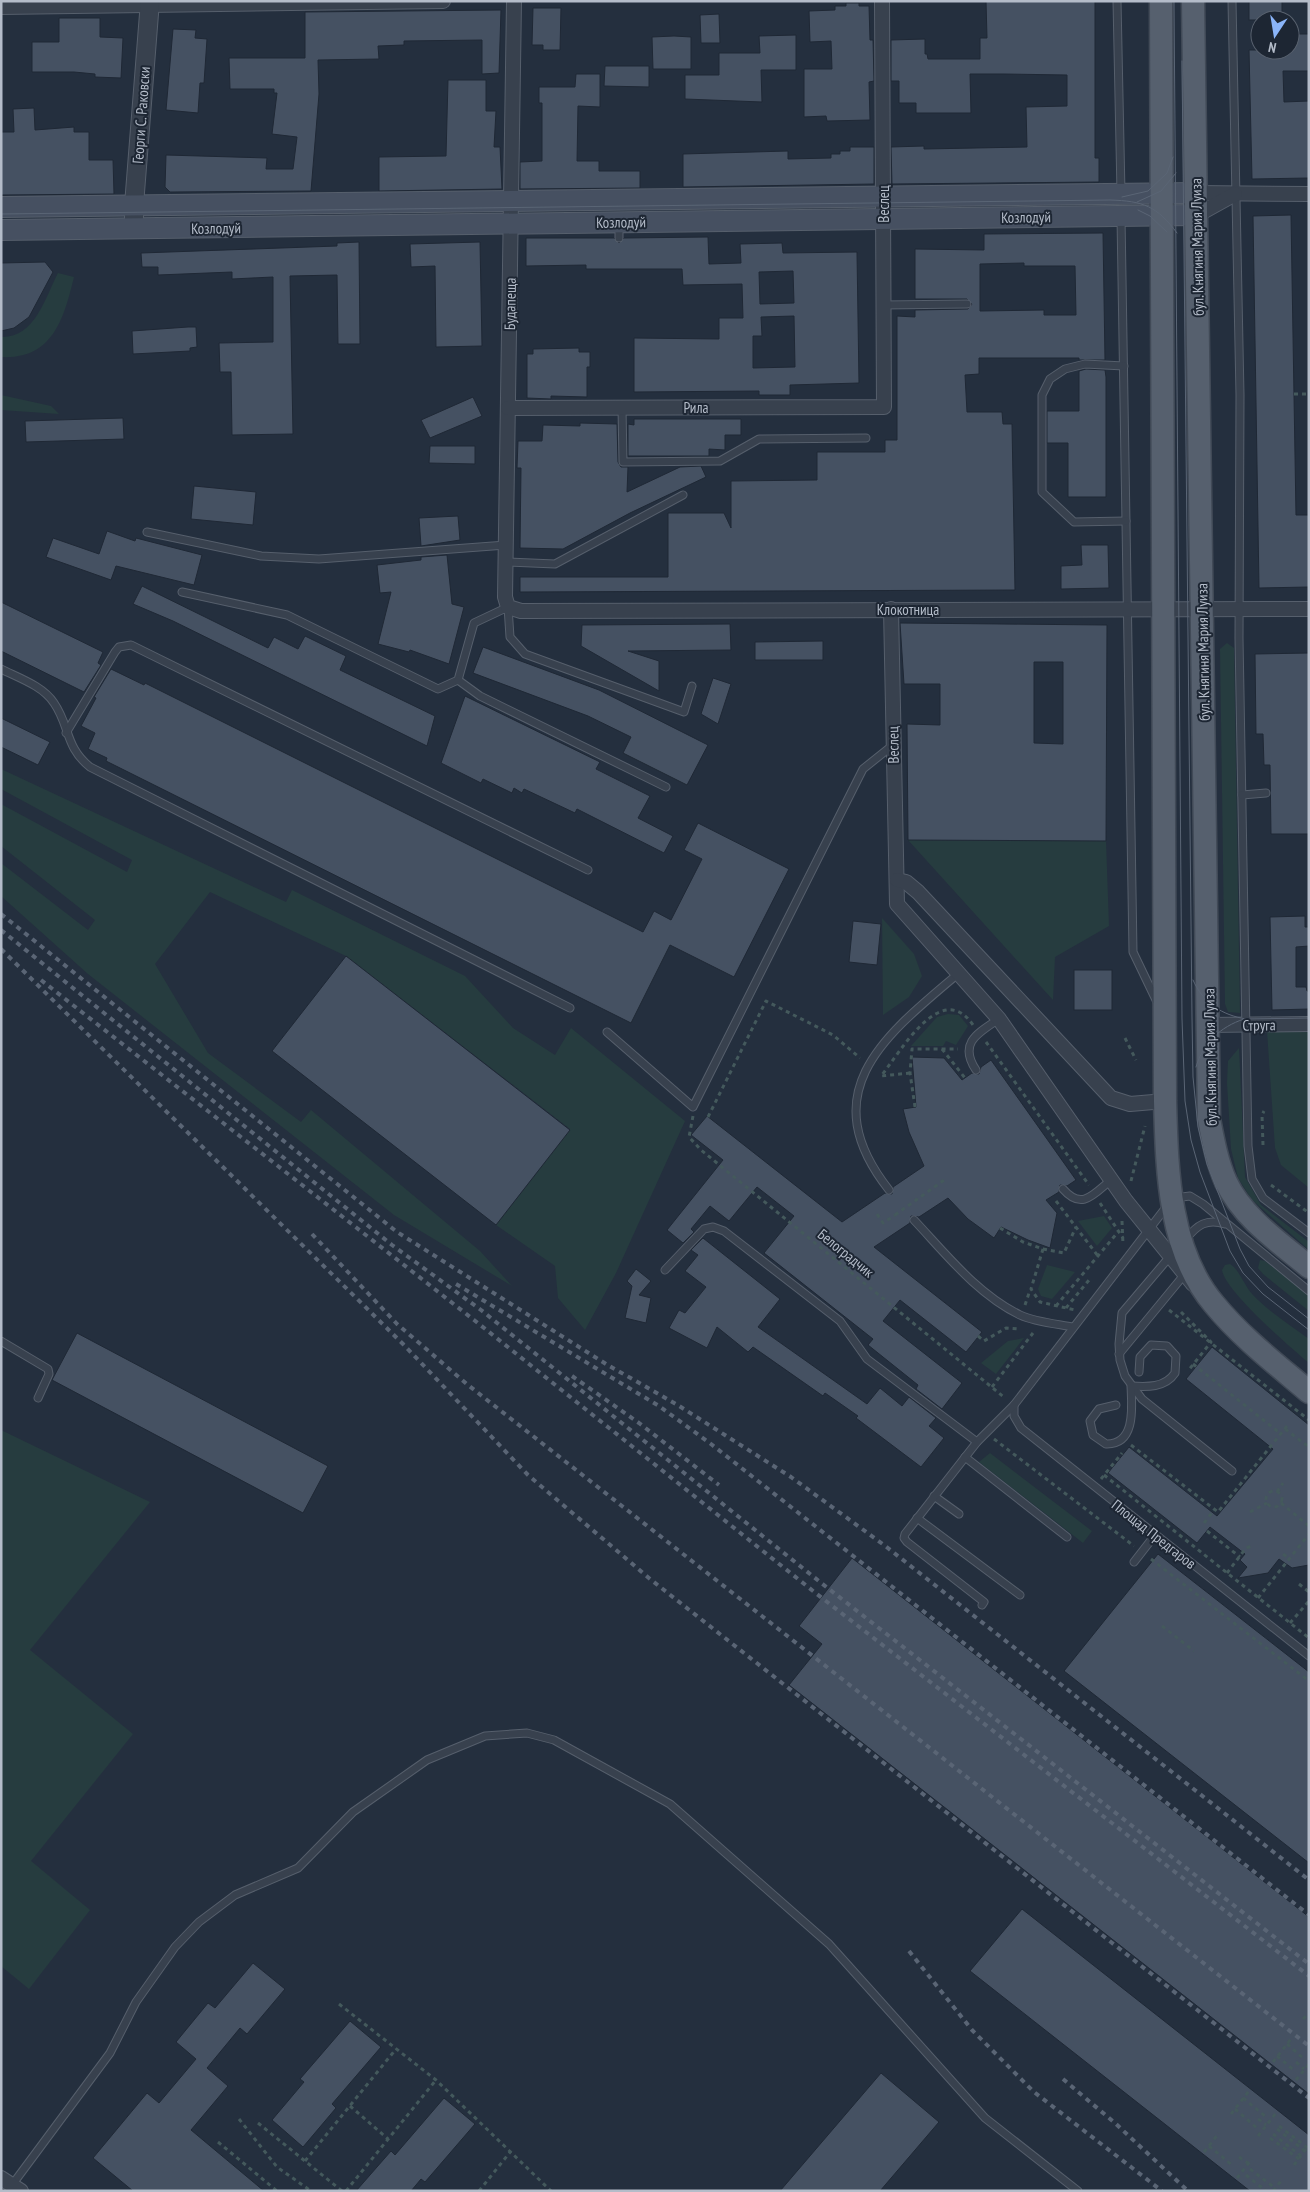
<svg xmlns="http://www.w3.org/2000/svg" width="1310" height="2192" font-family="'PT Sans Narrow',sans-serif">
<rect width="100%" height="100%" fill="#242f3e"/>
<g fill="#263c3f">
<path d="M58 273 74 277C64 318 53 360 1 357V337C35 338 45 298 58 273Z"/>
<polygon points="1,395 51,406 59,414 1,410"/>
<polygon points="1227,643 1234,648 1240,1013 1228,1012 1225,1004 1220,649"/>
<polygon points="1,769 286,902 292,890 465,976 513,1028 555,1055 571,1028 685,1121 616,1273 585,1330 558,1298 555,1266 496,1225 570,1129 346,956 210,892 155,964 208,1053 301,1122 311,1110 480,1251 512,1286 394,1215 88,974 1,896 1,863 88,930 95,920 1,846 1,804 127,872 132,860 1,789"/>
<polygon points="908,840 1106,841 1109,926 1055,957 1053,1000"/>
<polygon points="882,918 914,954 922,976 909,997 883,1015"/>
<polygon points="948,1014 959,1015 968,1026 956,1045 946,1041 943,1046 911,1046 937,1017"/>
<polygon points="1267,1031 1309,1031 1309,1188 1281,1165 1275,1148"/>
<polygon points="1239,1048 1245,1177 1261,1205 1309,1242 1309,1250 1252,1200 1238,1178 1231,1149 1227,1083 1228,1061"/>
<polygon points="1104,1216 1112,1228 1097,1246 1078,1221"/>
<polygon points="1260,1260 1265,1261 1309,1295 1309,1311 1263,1274 1258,1268"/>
<path d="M1230 1264C1239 1269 1245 1287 1253 1295 1269 1312 1290 1325 1309 1339V1363C1291 1348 1225 1291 1222 1270L1225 1265Z"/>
<polygon points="1047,1265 1075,1272 1052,1299 1041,1296 1038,1289"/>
<polygon points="1024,1338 996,1374 981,1363 1008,1341"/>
<polygon points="1,1430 150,1502 30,1650 133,1734 31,1861 90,1910 29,1989 1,1966"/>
<polygon points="990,1453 1092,1531 1083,1543 979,1462"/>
</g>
<g fill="#455162" stroke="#1f2835" fill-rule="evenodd">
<polygon points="986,1 1095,1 1095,158 1099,158 1099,182 892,184 891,147 924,146 924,149 1027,147 1026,107 1067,106 1067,75 1004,74 970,74 971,113 916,113 916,103 899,103 899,81 891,81 891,40 925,39 925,54 927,54 928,59 980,59 980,38 987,38"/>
<rect x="1249" y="1" width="33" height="19"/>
<polygon points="846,3 859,3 859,6 869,6 870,40 873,40 874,81 869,82 870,120 827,121 826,116 804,117 804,69 832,69 831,41 810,42 809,11 835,10 835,6 846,6"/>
<polygon points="533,8 561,8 560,50 543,50 543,45 532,45"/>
<polygon points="501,10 499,73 482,74 482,40 404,41 404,45 378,46 379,59 318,60 319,94 311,191 170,192 165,187 166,155 267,158 266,169 293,169 297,137 272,134 277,93 274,93 274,89 230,89 229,58 305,58 305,12"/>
<polygon points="719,14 720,43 701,43 700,15"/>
<polygon points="59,18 100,18 100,37 123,38 121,78 95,77 95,74 74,72 32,72 32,42 59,42"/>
<polygon points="173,29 196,30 195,38 207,39 204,83 200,83 198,113 166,110"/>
<polygon points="1290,34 1309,34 1309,71 1283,71 1284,102 1309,101 1309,178 1252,179 1249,50 1290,50"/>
<polygon points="796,35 796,70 761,70 762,102 685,99 685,75 719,75 719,53 760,53 759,36"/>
<polygon points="674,36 691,37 691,69 653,69 652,37"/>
<polygon points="605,66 649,66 649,87 604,86"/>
<polygon points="576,74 600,74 600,107 578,106 577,161 599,161 599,171 640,171 640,188 520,189 520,162 542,161 542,103 539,103 539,87 575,87"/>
<polygon points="448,80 486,80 486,111 496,111 494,147 500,147 502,189 379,191 379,157 446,156"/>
<polygon points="34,108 35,130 74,127 74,132 89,132 89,160 113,160 114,194 1,195 1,132 14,132 13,109"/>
<polygon points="850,147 874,147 874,184 683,187 683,154 788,151 788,159 831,158 831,154 840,154 840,151 850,151"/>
<polygon points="1291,215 1296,515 1309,515 1309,587 1259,588 1253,216"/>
<path d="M1103 233 1105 360H1079V358H979V374L965 375 967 412H1002L1003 424H1012L1015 590 520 592V577H668V513H724L731 528V481L817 480V452H885V440H897V316L915 317V310L968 309 972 304 967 299H915V249L984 250V234ZM1024 263V266H1075L1076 315H1044V310L980 311V264Z"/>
<path d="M708 237 709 264 741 263 740 244 782 243 783 253 857 252 859 383 790 385V395H759V391L634 392V338L719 339V318H743L742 284 683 285 682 269H586V265L526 266V238H614L619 243 624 238ZM793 271 794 303 760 304 759 272ZM794 316 795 367 753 368V336H762L761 317Z"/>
<polygon points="359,242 360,344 338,344 337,275 290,276 293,434 232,435 231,372 220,372 219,343 273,342 273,277 232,279 232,272 158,275 158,267 142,267 141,253 337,246 337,243"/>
<polygon points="480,242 482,346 436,347 435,266 411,267 410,244"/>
<polygon points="45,262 53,272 29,317 14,328 1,331 1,263"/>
<polygon points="188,327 196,327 197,347 190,348 190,351 133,354 132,331"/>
<polygon points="579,348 579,352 590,352 590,367 587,367 587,397 551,396 551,399 527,398 527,354 533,354 533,349"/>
<polygon points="1086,369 1105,370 1106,377 1106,497 1068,497 1068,443 1047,443 1047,411 1079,411 1079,371"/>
<polygon points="473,397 482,416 430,438 421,420"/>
<polygon points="123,418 124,439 26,442 25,421"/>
<polygon points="634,419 741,419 741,435 725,435 725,450 709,449 709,456 628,456 628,424 634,425"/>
<polygon points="580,423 617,424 618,462 621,467 628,467 627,492 680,467 701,466 706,477 630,513 563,549 520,548 521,468 517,468 518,441 542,441 543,425 580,426"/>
<polygon points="430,446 475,446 475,464 429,463"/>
<polygon points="194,486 256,492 253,525 191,519"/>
<polygon points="458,516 460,540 421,546 419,518"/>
<polygon points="107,531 135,541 136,538 202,555 194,585 116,566 111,580 46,557 53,538 99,554"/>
<polygon points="1081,545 1108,545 1109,588 1061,589 1061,566 1082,565"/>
<polygon points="447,555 452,604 464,607 449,664 410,650 409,652 378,644 391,592 380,593 377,565 421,560 421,557"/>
<polygon points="142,586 268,648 274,637 298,649 305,636 346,656 340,670 435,716 427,746 173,621 133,604"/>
<polygon points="1,602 103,652 98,663 101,665 84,692 1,651"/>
<path d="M900 623 1107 625 1106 841 908 840 907 724 940 725V684H904ZM1034 662H1063V744L1034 743Z"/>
<polygon points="730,624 731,650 628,651 659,661 659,691 581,646 582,625"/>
<polygon points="823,641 823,660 755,660 755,642"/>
<polygon points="483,647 599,690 708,745 687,785 623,753 631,737 588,716 473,673"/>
<polygon points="1309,653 1309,834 1271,834 1270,765 1264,765 1263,734 1256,734 1255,654"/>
<polygon points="111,669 144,685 145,683 643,932 654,911 671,920 702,859 684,850 698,823 789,869 734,977 670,945 631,1023 106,761 107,758 88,749 95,733 81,726 96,698 94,697"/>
<polygon points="713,678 731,684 718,724 701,714"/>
<polygon points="465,696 600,762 596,769 650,796 638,818 673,836 664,853 577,809 575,813 524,789 522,793 514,788 512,793 483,779 481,783 441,763"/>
<polygon points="1,718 50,742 38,765 1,747"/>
<polygon points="1305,916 1305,927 1309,927 1309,946 1296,947 1296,987 1306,987 1307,991 1309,991 1309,1009 1272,1010 1270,917"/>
<polygon points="853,921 881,924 877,965 849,962"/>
<polygon points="346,956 570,1130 496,1225 272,1051"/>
<rect x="1074" y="970" width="38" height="40"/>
<polygon points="912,1057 944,1058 962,1080 972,1073 979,1074 981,1067 991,1060 1076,1180 1067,1186 1060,1185 1059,1192 1046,1200 1057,1213 1050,1248 1028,1240 1001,1227 994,1238 968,1219 948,1198 919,1217 911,1216 910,1223 874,1247 982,1332 966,1352 900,1300 883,1321 962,1383 942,1409 916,1389 918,1385 868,1345 873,1339 764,1253 794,1216 757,1187 729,1221 710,1206 691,1229 694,1232 683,1243 667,1230 723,1160 691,1135 707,1116 842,1222 885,1193 892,1194 893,1187 924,1166 909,1132 903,1109 916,1107"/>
<polygon points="703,1238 780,1299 758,1327 867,1404 880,1388 902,1406 909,1397 936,1418 929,1426 944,1438 921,1467 856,1418 858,1416 825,1393 823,1396 753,1347 748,1352 717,1327 707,1348 669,1328 679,1310 685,1313 706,1287 685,1271 698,1255 691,1250"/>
<polygon points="636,1269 651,1281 639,1295 651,1298 646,1323 625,1318 632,1286 627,1281"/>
<polygon points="77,1333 328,1466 303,1513 52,1380"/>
<polygon points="1212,1347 1309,1425 1309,1565 1292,1568 1279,1559 1268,1573 1238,1578 1247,1567 1240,1560 1245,1554 1210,1527 1197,1543 1108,1473 1129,1447 1217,1516 1273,1449 1186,1379"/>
<polygon points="1158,1554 1309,1672 1309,1863 1064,1671"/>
<polygon points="852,1558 1309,1917 1309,2094 789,1685 822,1644 799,1626"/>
<polygon points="1022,1909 1309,2135 1309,2191 1250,2191 970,1971"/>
<polygon points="253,1963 285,1989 247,2034 240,2028 207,2068 228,2086 191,2130 264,2191 133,2191 93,2158 147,2093 159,2103 196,2059 176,2042 208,2003 215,2008"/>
<polygon points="350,2021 381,2047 332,2104 336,2108 303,2147 272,2120 304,2082 300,2079"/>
<polygon points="881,2073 939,2122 880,2191 780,2191"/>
<polygon points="444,2098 475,2124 425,2182 421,2179 411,2191 356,2191 391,2151 395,2155"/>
</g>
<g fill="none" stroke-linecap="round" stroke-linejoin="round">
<defs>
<g id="service">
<polyline points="1117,1 1121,193"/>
<polyline points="1232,1 1240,395 1239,638 1248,1146 1252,1179 1263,1198 1309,1233"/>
<polyline points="1121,217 1133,952 1157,1002"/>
<polyline points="619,223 619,238"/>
<polyline points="883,305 967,304"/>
<polyline points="1124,366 1085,364 1065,369 1050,379 1042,395 1042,492 1074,522 1126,521"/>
<polyline points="622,408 623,462 720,461 759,439 866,438"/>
<polyline points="147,532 261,556 319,559 506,545"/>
<polyline points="505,562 555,564 683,495"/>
<polyline points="182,592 287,615 438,689 458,680 474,623 508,607 510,637 525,654 684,712 692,686"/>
<path d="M1 669C19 678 43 686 54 703 70 726 65 747 90 767L570 1008"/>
<polyline points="458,680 480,696 666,787"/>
<polyline points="66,733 115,652 119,647 131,645 588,870"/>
<polyline points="1242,795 1266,793"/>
<polyline points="607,1032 693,1107 863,769 893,745"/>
<path d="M976 1070C958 1043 978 1033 999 1019"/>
<path d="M1063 1189C1082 1211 1094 1194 1111 1180"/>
<path d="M889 1190C812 1092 884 1036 959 973"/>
<polyline points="1174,1198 1190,1196 1203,1204 1309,1291"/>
<path d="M914 1220C946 1254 977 1294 1020 1315 1035 1322 1057 1324 1073 1327"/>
<path d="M1186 1239C1197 1225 1207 1218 1225 1224"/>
<polyline points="1172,1254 1122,1313 1119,1344 1120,1360 1125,1376 1142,1399 1232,1471"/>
<polyline points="665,1270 704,1229 713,1227 724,1231 840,1321 867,1359 977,1442"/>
<polyline points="1,1341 48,1369 49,1374 38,1398"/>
<polyline points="1119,1354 1184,1275"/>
<polyline points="1014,1405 1014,1416 1021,1428 1309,1656"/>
<path d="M1116 1405 1099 1409 1090 1421 1093 1435 1106 1444C1136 1445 1132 1407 1131 1386 1147 1387 1165 1388 1175 1373L1176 1356 1167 1346 1151 1345 1140 1357 1139 1372"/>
<polyline points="965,1457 1067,1537"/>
<polyline points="934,1496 959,1514"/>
<polyline points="917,1518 1020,1595"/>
<polyline points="1134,1562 1155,1535"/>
<polyline points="982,1605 984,1602 907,1542 904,1538 905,1534 977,1442 1014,1405 1167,1206"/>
<polyline points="12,2185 110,2053 136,2002 175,1947 199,1922 235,1895 298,1868 353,1812 427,1760 485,1736 527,1733 554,1740 670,1804 829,1944 985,2118 1078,2191"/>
</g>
<g id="minor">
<polyline points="514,1 505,597 508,607 521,611 1309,609"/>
<polyline points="1,7 443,1"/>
<polyline points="1196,193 1309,194"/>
<polyline points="1197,215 1235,194"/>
<polyline points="508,408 884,407 882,1"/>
<polyline points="891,609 897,904 999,1019 1126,1201 1193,1284"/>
<polyline points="897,880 906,882 918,892 1111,1098 1130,1104 1165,1101"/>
<polyline points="1209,1025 1309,1024"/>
<polyline points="1,2178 21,2191"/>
</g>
<polyline id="tertiary" points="134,229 134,205 150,1"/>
<g id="secondary">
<polyline points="1,207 1196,193"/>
<polyline points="1,230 1197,215"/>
</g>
<g id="primary">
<path d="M1161 1 1165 1101C1167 1168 1168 1250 1214 1304 1241 1337 1276 1364 1309 1392"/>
<path d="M1193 1 1209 1119C1213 1140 1217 1162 1226 1182 1243 1218 1279 1242 1309 1267"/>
</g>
</defs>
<use href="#service" stroke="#565f6c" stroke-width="9"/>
<use href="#minor" stroke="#565f6c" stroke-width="16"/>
<use href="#tertiary" stroke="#565f6c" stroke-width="20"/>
<use href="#secondary" stroke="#565f6c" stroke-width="22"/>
<use href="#primary" stroke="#414a57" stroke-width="25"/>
<g stroke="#44595c" stroke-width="3" stroke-dasharray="4 4" stroke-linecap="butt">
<polyline points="1294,394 1309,394"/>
<polyline points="1125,1038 1136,1060"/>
<polyline points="986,1042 1089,1185"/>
<polyline points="942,1049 965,1078"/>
<path d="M910 1073 881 1076C900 1053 941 978 973 1025"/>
<polyline points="915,1107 910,1073 912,1049 958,1049"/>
<polyline points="693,1116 689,1137 701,1150 1005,1398"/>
<polyline points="708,1117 766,1001 833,1035 860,1058"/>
<polyline points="1263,1145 1262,1115 1264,1111"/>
<polyline points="1131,1181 1145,1126"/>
<polyline points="1271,1185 1309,1213"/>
<polyline points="1056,1201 1098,1256"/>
<polyline points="1100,1203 1123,1238"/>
<polyline points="877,1214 883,1223 895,1215"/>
<polyline points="1122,1221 1123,1245"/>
<polyline points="1000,1228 1023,1242 1043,1249 1031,1289 1040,1302 1075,1310"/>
<polyline points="1043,1249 1064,1253 1076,1227"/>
<polyline points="1025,1305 1030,1290"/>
<polyline points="1056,1306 1118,1232"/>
<polyline points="1066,1308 1089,1280"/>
<polyline points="1169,1310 1309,1420"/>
<polyline points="1181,1312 1211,1342 1188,1371"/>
<polyline points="978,1336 984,1341 1006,1328 1020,1329"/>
<polyline points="1193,1364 1281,1434"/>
<polyline points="992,1387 1033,1333"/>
<polyline points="1285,1429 1309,1447"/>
<polyline points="994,1439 1134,1546"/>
<polyline points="1131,1445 1218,1512 1287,1426"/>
<polyline points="1104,1475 1309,1638"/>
<polyline points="1101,1479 1122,1453"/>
<circle cx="1274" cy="1499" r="8"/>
<polyline points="1277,1492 1283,1483"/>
<polyline points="1281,1503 1309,1526"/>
<polyline points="1250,1512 1267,1503"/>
<polyline points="1204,1523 1214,1510"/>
<polyline points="1207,1531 1240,1557"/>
<polyline points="1283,1554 1289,1558"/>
<polyline points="1151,1559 1309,1681"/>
<polyline points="1227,1573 1246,1548 1252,1546"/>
<polyline points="1299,1584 1309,1592"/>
<polyline points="1258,1598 1309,1534"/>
<polyline points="1290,1623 1309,1601"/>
<polyline points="1162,1626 1194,1651"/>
<polyline points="339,2004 436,2080 551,2191"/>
<polyline points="1303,2019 1309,2013"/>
<polyline points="1287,2044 1303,2058"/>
<polyline points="1277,2056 1295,2071"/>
<polyline points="1273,2062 1291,2039"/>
<polyline points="1296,2062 1304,2069"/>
<polyline points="1296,2080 1309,2064"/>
<polyline points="1243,2098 1265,2116"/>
<polyline points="350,2106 388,2139"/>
<polyline points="1235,2109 1257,2128"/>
<polyline points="1231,2114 1249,2091"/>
<polyline points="239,2119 277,2167 311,2191"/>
<polyline points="1258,2119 1266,2125"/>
<polyline points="258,2123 342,2191"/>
<polyline points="1279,2126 1308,2148"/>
<polyline points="1277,2129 1305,2151"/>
<polyline points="1273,2134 1301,2156"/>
<polyline points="1258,2136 1276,2113"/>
<polyline points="1270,2138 1299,2159"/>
<polyline points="218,2142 277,2191"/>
<polyline points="1209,2146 1232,2165"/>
<polyline points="1204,2152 1219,2133"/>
<polyline points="1239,2157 1248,2163"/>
<polyline points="305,2161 396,2049"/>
<polyline points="1294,2165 1306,2149"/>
<polyline points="1250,2169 1275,2188"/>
<polyline points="1246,2175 1266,2191"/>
<polyline points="1237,2178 1252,2159"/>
<polyline points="346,2191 436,2080"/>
<polyline points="479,2191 511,2151"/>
<polyline points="1273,2191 1281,2181"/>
</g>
<use href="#service" stroke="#38414e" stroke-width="7"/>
<use href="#minor" stroke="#38414e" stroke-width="14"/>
<use href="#tertiary" stroke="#38414e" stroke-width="18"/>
<use href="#secondary" stroke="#465061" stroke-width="20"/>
<use href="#primary" stroke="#56606e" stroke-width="22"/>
<g stroke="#5a6575" stroke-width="1">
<polyline points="1174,1 1182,1019 1185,1101 1191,1140 1200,1172 1230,1251 1243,1273 1263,1294 1309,1330"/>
<polyline points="1182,61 1192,1018 1193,1077 1198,1127 1207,1164 1240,1249 1249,1266 1268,1287 1309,1319"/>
<polyline points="1122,197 1148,191 1167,173 1173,157"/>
<polyline points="1137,202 1161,191 1176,173"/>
<polyline points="1138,210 1150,216 1167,232"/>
<path d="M1 214 1110 200C1143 201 1157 206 1177 233"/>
<path d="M1193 980C1203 1003 1222 1015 1246 1019L1309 1018"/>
<path d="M1196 1067C1203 1043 1220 1027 1244 1019"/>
</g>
<g stroke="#5a6575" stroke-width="4" stroke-dasharray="5 5" stroke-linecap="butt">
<polyline points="1,914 397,1232 606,1364 676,1404 791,1477 884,1545 1309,1880"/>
<polyline points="1,930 392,1245 481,1310 820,1582 1309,1964"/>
<polyline points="1,949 403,1344 528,1475 650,1579 1309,2098"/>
<polyline points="41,980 474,1320 813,1591 1309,1976"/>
<polyline points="312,1234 397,1324 468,1385 1309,2046"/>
<polyline points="456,1284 659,1406 711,1444 1309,1915"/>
<polyline points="572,1376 639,1423 719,1485"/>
<polyline points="909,1951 972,2030 1034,2092 1162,2191"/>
<polyline points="1063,2079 1116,2124 1188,2191"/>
</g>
<polyline stroke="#44595c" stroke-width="3" stroke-dasharray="4 4" stroke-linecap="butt" points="895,1215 947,1178"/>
</g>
<g text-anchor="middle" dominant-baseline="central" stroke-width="4" stroke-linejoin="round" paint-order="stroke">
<g font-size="15" fill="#b4bcc9" stroke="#1d2633">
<text transform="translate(141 115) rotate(-86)">Георги С. Раковски</text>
<text transform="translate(883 204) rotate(-90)">Веслец</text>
<text transform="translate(1026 217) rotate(-1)">Козлодуй</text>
<text transform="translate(621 222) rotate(-1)">Козлодуй</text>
<text transform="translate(216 228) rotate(-1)">Козлодуй</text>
<text transform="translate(1197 247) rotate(-91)">бул. Княгиня Мария Луиза</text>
<text transform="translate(510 304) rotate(-89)">Будапеща</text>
<text x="696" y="407">Рила</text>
<text x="908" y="609">Клокотница</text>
<text transform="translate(1203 652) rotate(-91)">бул. Княгиня Мария Луиза</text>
<text transform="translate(893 745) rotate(-91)">Веслец</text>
<text transform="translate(1259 1025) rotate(-1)">Струга</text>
<text transform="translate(1210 1057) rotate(-91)">бул. Княгиня Мария Луиза</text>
<text transform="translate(846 1253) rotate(39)">Белоградчик</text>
<text transform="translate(1154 1534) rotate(38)">Площад Предгаров</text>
</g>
</g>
<rect width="1310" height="2192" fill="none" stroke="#b4bcc9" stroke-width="5"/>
<g transform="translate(1275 35) rotate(192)"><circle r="24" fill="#1d2633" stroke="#59626f"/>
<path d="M0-4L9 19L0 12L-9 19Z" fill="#8ab4f8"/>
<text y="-8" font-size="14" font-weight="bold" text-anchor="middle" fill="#b4bcc9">N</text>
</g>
</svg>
